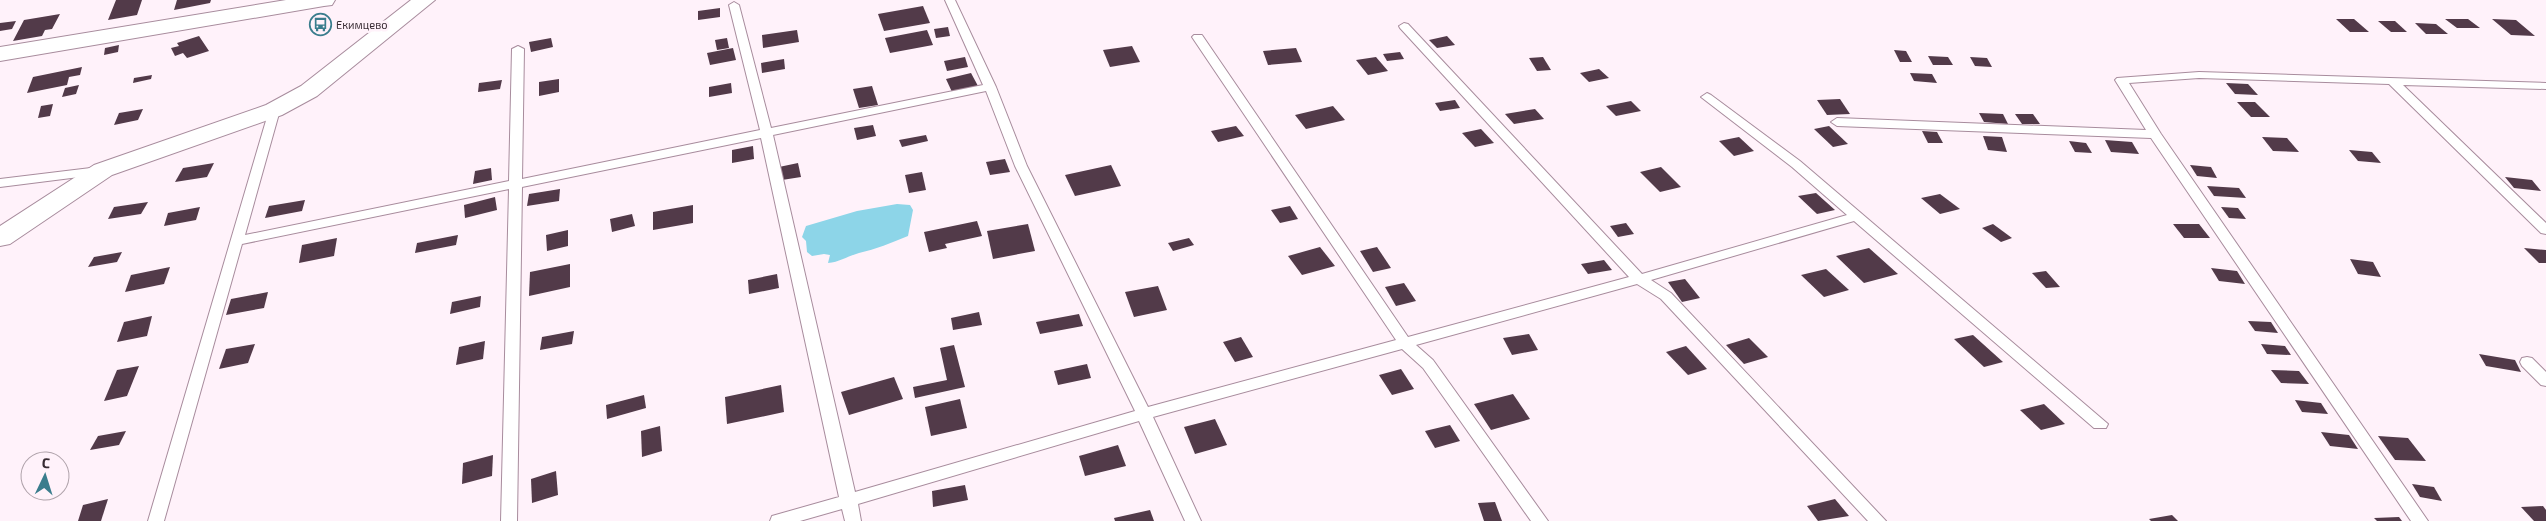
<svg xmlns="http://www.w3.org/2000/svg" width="2546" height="521" font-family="'Exo 2',sans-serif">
<rect width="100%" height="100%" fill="#fff2fa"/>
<path fill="#8dd5e8" d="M897 204 910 205 913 210 908 236C891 243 876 249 859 253 848 256 840 262 828 263L830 255 824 254 812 256 807 252 806 241 802 237 806 226 857 211Z"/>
<g fill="#523a49">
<polygon points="116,0 142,0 137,15 108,20"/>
<polygon points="177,0 211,0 210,3 174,10"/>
<polygon points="923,6 930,23 884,31 878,14"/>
<polygon points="720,8 720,17 698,20 698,11"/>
<polygon points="60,14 52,29 45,30 42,36 13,41 24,20"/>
<polygon points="2336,19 2354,19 2369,32 2350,32"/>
<polygon points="2445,19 2468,19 2480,28 2457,28"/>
<polygon points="2492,19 2516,20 2535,36 2511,35"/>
<polygon points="16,21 12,29 0,31 0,23"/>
<polygon points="2378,21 2395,21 2407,32 2391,32"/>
<polygon points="2415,23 2436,24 2448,34 2426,34"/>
<polygon points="948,27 950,36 936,38 934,29"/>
<polygon points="797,30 799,42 763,48 762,35"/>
<polygon points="927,30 933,45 890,53 885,38"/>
<polygon points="199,36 209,51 187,58 183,53 175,56 171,48 179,46 177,43"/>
<polygon points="1447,36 1455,45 1437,48 1429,40"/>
<polygon points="551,38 553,47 531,52 529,42"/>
<polygon points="727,38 729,48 717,50 715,40"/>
<polygon points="119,45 118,52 104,55 105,48"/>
<polygon points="1132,46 1140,62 1110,67 1103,50"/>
<polygon points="733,48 736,60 710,65 707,53"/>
<polygon points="1296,48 1302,62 1268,65 1263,51"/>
<polygon points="1894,50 1906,51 1912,62 1900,62"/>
<polygon points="1400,52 1404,59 1387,61 1383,54"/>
<polygon points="1928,56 1948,57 1953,65 1933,65"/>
<polygon points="965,57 968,67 947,71 944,61"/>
<polygon points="1376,57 1388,71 1368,75 1356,60"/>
<polygon points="1543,57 1551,70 1537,71 1529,58"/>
<polygon points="1970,57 1987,58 1992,67 1975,66"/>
<polygon points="784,59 785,69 762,73 761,63"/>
<polygon points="82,67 80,75 69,77 67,85 27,93 33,77"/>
<polygon points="1599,69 1609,78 1589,82 1580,73"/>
<polygon points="971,73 978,86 952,92 946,79"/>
<polygon points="1910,73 1932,74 1937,83 1914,81"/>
<polygon points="152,75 151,79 133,83 134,78"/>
<polygon points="559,79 559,92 539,96 539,82"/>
<polygon points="502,80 500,89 478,92 479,83"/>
<polygon points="731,83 732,93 709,97 709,87"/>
<polygon points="2226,83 2248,84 2258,95 2235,94"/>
<polygon points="79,85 76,94 62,97 65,88"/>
<polygon points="872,86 878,105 859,108 853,89"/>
<polygon points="1840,99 1850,114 1827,115 1817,100"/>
<polygon points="1455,100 1460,108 1440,111 1435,103"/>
<polygon points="1631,101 1641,111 1616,116 1606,106"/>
<polygon points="2237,102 2255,102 2270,117 2251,117"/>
<polygon points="53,104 50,116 38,118 41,106"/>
<polygon points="1333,106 1345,120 1306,129 1295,115"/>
<polygon points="143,109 138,120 114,125 119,113"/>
<polygon points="1535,109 1544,119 1514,124 1505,114"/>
<polygon points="1979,113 2003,114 2008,124 1984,122"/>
<polygon points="2015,114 2033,114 2040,124 2022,124"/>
<polygon points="873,125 876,136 857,140 854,128"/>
<polygon points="1236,126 1244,136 1218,142 1211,131"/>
<polygon points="1829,126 1848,144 1833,147 1814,129"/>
<polygon points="1481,129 1494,143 1475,147 1462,133"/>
<polygon points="1922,131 1937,132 1943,143 1928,143"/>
<polygon points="926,135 928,141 902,147 899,140"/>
<polygon points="1983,136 2002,137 2007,152 1988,150"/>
<polygon points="1739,137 1754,151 1734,156 1719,141"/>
<polygon points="2262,137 2287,138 2299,152 2273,151"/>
<polygon points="2105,140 2132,142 2139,154 2111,152"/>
<polygon points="2069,141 2086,143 2092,153 2075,152"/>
<polygon points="753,146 754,159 732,163 732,150"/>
<polygon points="2349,150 2372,152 2381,163 2358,161"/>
<polygon points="1005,159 1010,172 990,175 986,162"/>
<polygon points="214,163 207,177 175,182 183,168"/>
<polygon points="798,163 801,177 782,180 779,167"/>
<polygon points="1111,165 1121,186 1075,196 1065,175"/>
<polygon points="2190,165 2211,167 2217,178 2197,176"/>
<polygon points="1661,167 1681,187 1660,192 1640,172"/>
<polygon points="491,168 492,180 473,184 475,171"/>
<polygon points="922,172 926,190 909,193 905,175"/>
<polygon points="2505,177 2532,180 2541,191 2514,188"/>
<polygon points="2207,186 2239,188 2246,198 2214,196"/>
<polygon points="560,189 559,201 527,206 529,194"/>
<polygon points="1816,193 1835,210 1817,214 1798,196"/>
<polygon points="1940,194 1960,209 1940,214 1921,198"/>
<polygon points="495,197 497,210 465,218 464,205"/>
<polygon points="305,200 302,211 265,218 269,206"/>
<polygon points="148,202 141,214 108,219 114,207"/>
<polygon points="693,205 693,223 653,230 653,212"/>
<polygon points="1290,206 1298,219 1280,223 1271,210"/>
<polygon points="200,207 196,220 164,226 168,213"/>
<polygon points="2221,207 2238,208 2246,219 2229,218"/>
<polygon points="632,214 635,226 612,232 610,219"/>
<polygon points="977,221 982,236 945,244 947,248 929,252 924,232"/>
<polygon points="1626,223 1634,234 1618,237 1610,226"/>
<polygon points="1028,224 1035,251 993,259 987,231"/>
<polygon points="1993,224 2012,238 2001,242 1982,228"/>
<polygon points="2173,224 2199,224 2210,238 2184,238"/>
<polygon points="568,230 568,246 547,251 546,235"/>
<polygon points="458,235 456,245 415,253 417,243"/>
<polygon points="337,238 334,256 299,263 302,245"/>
<polygon points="1189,238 1194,245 1173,251 1168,243"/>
<polygon points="1320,247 1335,266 1302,275 1288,256"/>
<polygon points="1377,247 1391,268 1373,272 1360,251"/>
<polygon points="1869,248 1898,274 1864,283 1836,256"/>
<polygon points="2524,248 2546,250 2546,263 2539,263"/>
<polygon points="122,252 117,262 88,267 94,257"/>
<polygon points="2350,259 2373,262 2381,277 2358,274"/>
<polygon points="1604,260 1612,270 1588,274 1581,264"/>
<polygon points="570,264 570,287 529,296 530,272"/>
<polygon points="170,267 164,284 125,292 131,275"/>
<polygon points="2211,268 2237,271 2245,284 2219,281"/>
<polygon points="1826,269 1849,290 1824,297 1801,275"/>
<polygon points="2046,271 2060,287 2046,288 2032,273"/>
<polygon points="777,274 779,288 749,294 748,280"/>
<polygon points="1685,279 1700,298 1682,302 1668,282"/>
<polygon points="1404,283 1416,301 1396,306 1385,287"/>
<polygon points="1158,286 1167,310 1134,317 1125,292"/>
<polygon points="268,292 264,308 226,315 231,299"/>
<polygon points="481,296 480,307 450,314 452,302"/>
<polygon points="979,312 982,325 953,330 951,318"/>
<polygon points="1079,314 1083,326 1040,334 1036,322"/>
<polygon points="152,316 147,336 117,342 124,322"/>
<polygon points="2248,321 2271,322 2278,333 2255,331"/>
<polygon points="574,331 572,344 540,350 542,337"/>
<polygon points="1529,334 1538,350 1512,355 1503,338"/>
<polygon points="1973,335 2003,362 1984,367 1954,339"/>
<polygon points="1241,337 1253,357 1235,362 1223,342"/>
<polygon points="1749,338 1768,357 1744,364 1726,345"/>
<polygon points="485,341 483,359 456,365 459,347"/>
<polygon points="255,344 248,363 219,369 226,349"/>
<polygon points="2261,344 2285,346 2291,355 2267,354"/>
<polygon points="954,345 965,387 915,398 913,387 947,380 940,348"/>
<polygon points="1686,346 1707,369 1688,375 1666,352"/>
<polygon points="2479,354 2515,360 2521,372 2486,366"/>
<polygon points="1087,364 1091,378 1058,385 1054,371"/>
<polygon points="139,366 127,396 104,401 117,370"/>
<polygon points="1401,369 1414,389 1392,395 1379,375"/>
<polygon points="2271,370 2299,371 2309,384 2281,383"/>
<polygon points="894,377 903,399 849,415 841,392"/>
<polygon points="781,385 784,412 727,424 725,397"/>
<polygon points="1513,394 1530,419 1491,430 1474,404"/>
<polygon points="644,395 646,408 607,419 606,405"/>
<polygon points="960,399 967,428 931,436 925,407"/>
<polygon points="2295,400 2321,403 2328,414 2302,412"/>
<polygon points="2044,404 2065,424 2041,430 2020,410"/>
<polygon points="1215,419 1227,445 1195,454 1184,427"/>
<polygon points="1450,425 1460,441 1435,448 1425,431"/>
<polygon points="660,426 662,451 642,457 641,431"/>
<polygon points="126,431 119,445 90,450 98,436"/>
<polygon points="2321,432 2349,435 2358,449 2330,446"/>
<polygon points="2378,436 2408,438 2426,461 2395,460"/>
<polygon points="1118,445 1126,466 1085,476 1079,456"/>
<polygon points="493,455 492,476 462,484 463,463"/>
<polygon points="556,471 558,495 532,503 531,479"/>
<polygon points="2412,484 2434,487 2442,501 2420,497"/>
<polygon points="965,485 968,500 933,507 932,491"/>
<polygon points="108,499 101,521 78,521 83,505"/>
<polygon points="1835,499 1849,516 1818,521 1807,506"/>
<polygon points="1495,502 1502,521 1484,521 1478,503"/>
<polygon points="2543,506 2546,510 2546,521 2534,521 2521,507"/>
<polygon points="1150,510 1154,521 1115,521 1114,518"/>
<polygon points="2172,515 2178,521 2151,521 2149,519"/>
<polygon points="2399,517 2402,521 2377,521 2374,518"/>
</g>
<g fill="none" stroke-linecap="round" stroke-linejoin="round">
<defs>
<g id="lane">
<path d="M945 0H955L996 87 1027 166 1148 407 1396 340 1192 37 1194 35H1202L1408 337 1629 277 1400 28 1399 26 1404 23 1408 24 1642 274 1847 215 1792 167 1701 97 1707 93 1711 95 1800 161 2108 424 2106 428H2094L1854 221 1651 280 1671 293 1886 521H1868L1661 299 1637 284 1416 345 1433 360 1548 521H1531L1423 368 1402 349 1153 417 1201 521H1185L1139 421 858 504 861 521H845L842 509 800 521H770L772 516 839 497 761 138 522 187 517 521H501L509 189 242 244 164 521H148L270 107 274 106 280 110 245 235 509 181 512 49 518 46 524 49 522 179 760 130 729 5 734 2 739 5 771 128 983 85ZM986 91 1015 166 1135 411 855 492 773 135Z"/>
<polygon points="2199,72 2546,83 2546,89 2403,85 2546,223 2546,234 2541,233 2389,84 2199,78 2129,83 2161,134 2428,521 2411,521 2151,138 1837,126 1831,122 1837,118 2146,130 2115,80 2117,78"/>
<polygon points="99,167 103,168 105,171 103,174 0,187 0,179"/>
<polygon points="2527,357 2532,358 2546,372 2546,386 2541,385 2522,366 2520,362 2522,358"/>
</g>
<g id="street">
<polygon points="286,0 335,0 332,5 324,6 0,61 0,47"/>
<polygon points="411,0 435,0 317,96 282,115 112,175 10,244 0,246 0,226 94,165 266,105 301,86"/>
</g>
</defs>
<use href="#lane" stroke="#a88c9d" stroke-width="2"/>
<use href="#street" stroke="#a88c9d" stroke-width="2"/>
<use href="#lane" fill="#fff" fill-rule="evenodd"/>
<use href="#street" fill="#fff" fill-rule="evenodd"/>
</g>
<defs>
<symbol id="bus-ring" viewBox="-11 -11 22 22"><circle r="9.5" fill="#fff2fa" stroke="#3a7d8d" stroke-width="1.5"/><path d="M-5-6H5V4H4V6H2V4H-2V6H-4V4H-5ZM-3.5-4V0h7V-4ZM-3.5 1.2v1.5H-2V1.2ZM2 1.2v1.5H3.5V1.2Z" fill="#3a7d8d"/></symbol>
</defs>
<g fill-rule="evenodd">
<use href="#bus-ring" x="308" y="12" width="25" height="25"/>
</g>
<g text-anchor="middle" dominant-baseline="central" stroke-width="5" stroke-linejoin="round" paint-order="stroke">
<g font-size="11" fill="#372b32" stroke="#fff2fa" text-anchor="start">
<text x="336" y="24">Екимцево</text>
</g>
</g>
<g transform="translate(45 476) rotate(4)"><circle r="24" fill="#fff2fa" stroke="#afa2aa"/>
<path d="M0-4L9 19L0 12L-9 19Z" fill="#3a7d8d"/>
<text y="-8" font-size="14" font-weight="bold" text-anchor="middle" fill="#372b32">С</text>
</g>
</svg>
